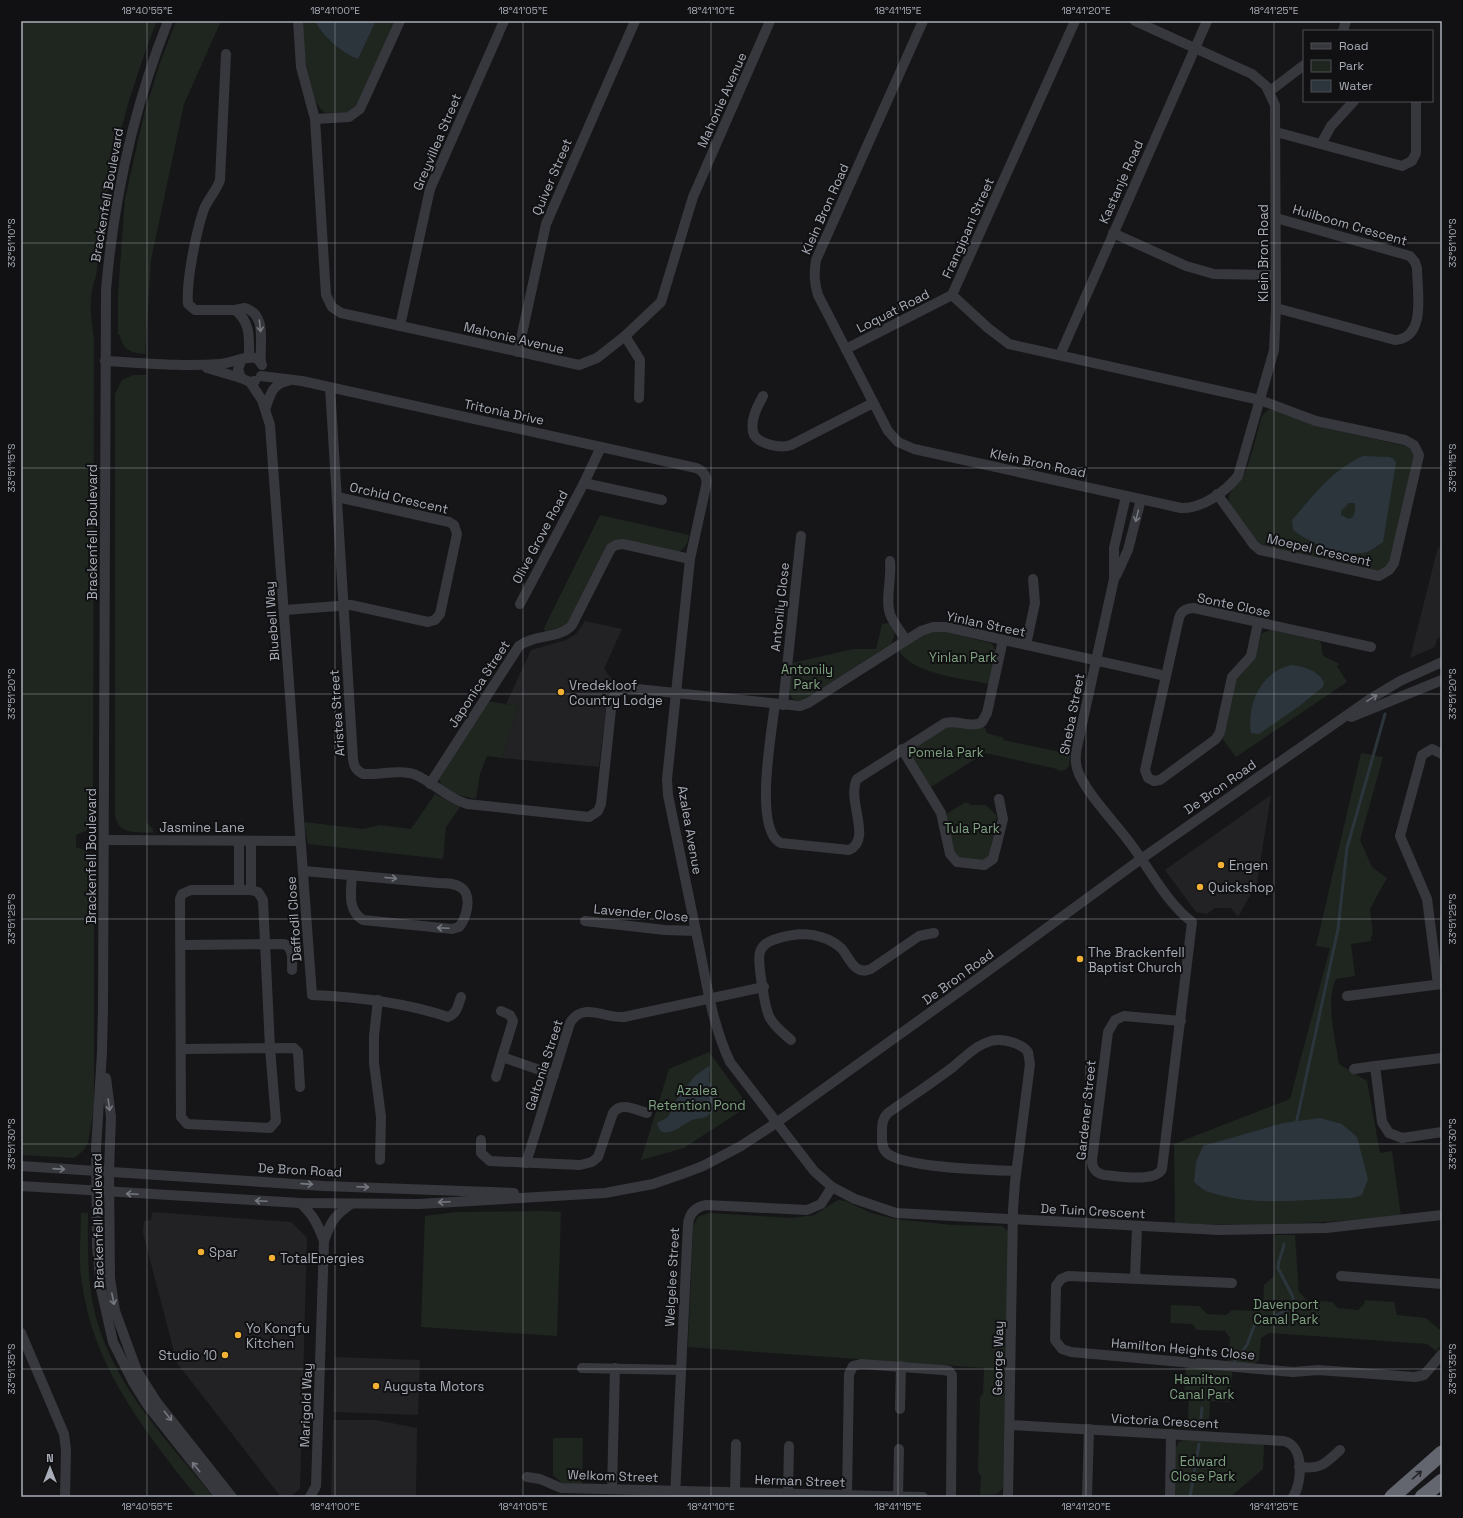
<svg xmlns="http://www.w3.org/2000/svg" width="1463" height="1518" font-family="'Space Grotesk',sans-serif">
<rect width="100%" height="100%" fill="#161618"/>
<g fill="#222225">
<polygon points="1438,547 1442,548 1442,636 1437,639 1435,647 1410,658"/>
<polygon points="585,621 622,629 604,669 617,685 611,690 607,700 599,767 502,758 518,706 506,704 531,650 566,640 576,634"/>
<polygon points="1271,795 1257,883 1238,917 1231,908 1215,908 1207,914 1196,912 1165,870"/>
<polygon points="152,1212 291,1222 307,1238 300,1489 290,1497 281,1497 177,1363 143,1233 144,1221 151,1220"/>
<polygon points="335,1357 420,1360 418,1415 333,1412"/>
<polygon points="333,1420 376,1420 417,1428 416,1497 331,1497"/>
</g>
<g fill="#1e261f">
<path d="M21 21H157C125 101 105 182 97 268 97 276 93 283 92 291 89 307 92 323 94 339L93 817 87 830 76 835V847L87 851 94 863V1108L88 1143 84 1150 77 1156 73 1158 21 1155Z"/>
<path d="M176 21H221L184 104 151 260 145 354C132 353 122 350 120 335H118V293L125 199 144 114 160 63Z"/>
<path d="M302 21H315C321 35 344 55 358 59L376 21H395L359 103 349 112 326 113C305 102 304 43 302 21Z"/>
<path d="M133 375H146V822L153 829V833C137 832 117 835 115 814V394L122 380Z"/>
<path d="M1268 410H1275L1315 426 1410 447 1415 455 1389 563 1379 571 1261 546 1229 503C1226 491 1238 486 1243 476 1252 458 1256 435 1262 416Z"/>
<path d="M600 515 689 535C688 542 686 549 678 552L622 540 569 621 564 626 545 631 544 628Z"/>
<path d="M890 623 895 634 891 644 803 700C782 705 790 674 792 663L853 649H876L882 624Z"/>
<polygon points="1271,630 1319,641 1321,643 1323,656 1340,664 1337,666 1347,682 1236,757 1221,737 1235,681 1253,661 1262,633"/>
<path d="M933 632H945L991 643 996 650 990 684C964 679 913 674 899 651L921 636Z"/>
<path d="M488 701 518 706 502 758 487 756 480 774 476 799C465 797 440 791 439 779Z"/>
<polygon points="951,726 972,730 984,726 987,733 1004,738 1003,740 1070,754 1069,766 1065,770 1059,771 1057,769 985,753 931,787 913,758 913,749 943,729"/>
<path d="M1361 753 1383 757 1360 840 1372 867 1387 878 1370 909 1373 935 1371 936V941L1351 944 1355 976 1336 979C1325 1000 1336 1042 1339 1064L1367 1081 1380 1153 1392 1151 1401 1216C1325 1223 1251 1227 1175 1223L1174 1144 1290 1099 1330 948 1316 946Z"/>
<polygon points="435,794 460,807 446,827 443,859 308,844 304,822 363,829 380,825 411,829"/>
<path d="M966 802 971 805H986L997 816 989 857C979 863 963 861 955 855L946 814Z"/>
<polygon points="709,1052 744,1100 742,1110 684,1148 641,1160 669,1069"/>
<polygon points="838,1200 846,1201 871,1213 895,1219 953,1225 1002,1226 1009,1232 1003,1488 997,1494 980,1495 981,1476 978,1472 980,1397 983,1394 984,1368 688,1347 693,1226 698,1217 709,1213 792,1218 814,1215"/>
<polygon points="543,1211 561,1212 557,1336 421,1327 425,1216 456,1212"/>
<path d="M81 1213H88C88 1244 87 1275 93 1305 109 1382 165 1437 213 1497H197C146 1433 93 1367 82 1283 78 1261 81 1236 81 1213Z"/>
<polygon points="1275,1235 1295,1235 1299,1292 1307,1300 1332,1302 1338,1308 1358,1310 1364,1304 1365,1300 1394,1302 1397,1315 1426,1318 1442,1332 1442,1344 1436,1351 1427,1344 1269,1333 1261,1338 1259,1361 1250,1365 1228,1363 1230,1338 1225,1331 1197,1330 1192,1324 1170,1323 1171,1305 1199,1306 1207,1314 1226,1315 1232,1310 1257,1311 1263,1306 1264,1285 1274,1276"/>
<polygon points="1186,1366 1232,1372 1230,1402 1210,1401 1209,1429 1187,1428 1189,1399 1184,1398"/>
<polygon points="555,1438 583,1438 582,1484 562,1483 553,1475 553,1439"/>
<polygon points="1184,1439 1264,1444 1263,1469 1230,1497 1173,1497 1175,1450 1178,1443"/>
</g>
<g fill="#2c353c" fill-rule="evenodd">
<path d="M315 21H376L358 59C344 55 321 35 315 21Z"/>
<path d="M1363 456 1389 457 1394 459 1396 463 1383 542C1378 545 1372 550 1367 552 1342 558 1312 544 1293 530L1292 520C1314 495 1332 470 1363 456ZM1349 503H1355V510L1353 517 1349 519 1341 515V511Z"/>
<path d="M1291 665C1304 666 1318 671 1324 682L1323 687 1298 707 1259 734 1251 733C1246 704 1262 671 1291 665Z"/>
<path d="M710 1066 709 1081 718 1099V1106C714 1109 710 1114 706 1117 701 1119 695 1118 690 1121 681 1126 661 1143 657 1123L668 1117 677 1099 694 1077 707 1067Z"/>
<path d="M1320 1118 1342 1124 1357 1137 1368 1179 1362 1195 1353 1198C1305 1199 1253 1208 1206 1191 1202 1189 1198 1185 1194 1182L1196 1162 1203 1146 1283 1123Z"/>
</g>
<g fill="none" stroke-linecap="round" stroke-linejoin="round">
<g stroke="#2c353c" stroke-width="3">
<polyline points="1296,1124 1338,929 1347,848 1385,714"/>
<path d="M1234 1362 1247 1345 1254 1326 1293 1307V1297L1278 1268C1278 1259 1283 1253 1284 1244"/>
<polyline points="1200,1426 1202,1408"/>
<polyline points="1190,1497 1199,1444"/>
</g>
<g stroke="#37383d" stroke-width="10">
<path d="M168 21C133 109 114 195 106 290L103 1008 102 1052 96 1149 97 1246 101 1289 113 1342 133 1382 148 1406 220 1497"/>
<polyline points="298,21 301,67 315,119 326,295 332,307 341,313 579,365 597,358 625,336 661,302 693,197 770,21"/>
<path d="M923 21 816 260C814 273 814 282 818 295L888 431 898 442 914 449 1181 508C1202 509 1225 492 1238 476L1274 350 1276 308 1275 105 1266 86 1252 74 1135 21"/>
<polyline points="1343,31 1346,21"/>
<path d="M226 54 220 180C216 192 206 201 203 212 196 233 186 282 188 304L195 310H235L245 308C268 315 259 344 261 362"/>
<polyline points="1270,91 1304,65"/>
<polyline points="315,119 349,117 360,109 400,21"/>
<polyline points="1276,132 1402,166 1412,161 1416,153 1416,101"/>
<polyline points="1321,144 1331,126 1354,101"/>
<path d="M1276 218 1410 256 1415 262 1417 268C1417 291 1427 338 1395 340L1276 308"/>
<polyline points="1113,233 1186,266 1214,274 1276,275"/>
<polyline points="952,295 988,328 1009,344 1260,400 1316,421 1405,440 1414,445 1419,455 1394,563 1389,570 1379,576 1260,550 1254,545 1217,494"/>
<polyline points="952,295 1075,21"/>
<path d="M235 310C251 322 249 339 249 356"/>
<polyline points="400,326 430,189 504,21"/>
<polyline points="625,336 640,360 639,398"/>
<polyline points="846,349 952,295"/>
<polyline points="518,352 546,224 635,21"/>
<polyline points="1060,355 1207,21"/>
<path d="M105 361C143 363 182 367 220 364 232 363 249 354 258 359L262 365"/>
<polyline points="241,361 238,369 241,378 250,382 255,381"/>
<polyline points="207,368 241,378"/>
<path d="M261 376 302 381 696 468C704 471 708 477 706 486L690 559 667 779 668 795C679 849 690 903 701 956 708 992 714 1028 730 1062L814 1171 832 1187 855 1199 896 1213 1219 1230 1326 1228 1442 1215"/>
<path d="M250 382 262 400 270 425 312 995C359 997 404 1002 448 1017 457 1014 458 1005 461 997"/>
<path d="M330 387 353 759C354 767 356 770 363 774 380 775 401 769 416 775 434 783 447 798 467 804L589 817 598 811 601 804 612 700 617 691 628 688 800 706 808 703 921 631 933 627H946L1166 676"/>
<path d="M763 396C757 407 749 422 754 435 760 444 780 449 791 445L873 403"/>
<path d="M266 407C270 395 273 383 288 381"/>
<polyline points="584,483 662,500"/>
<path d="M1126 496 1114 548V579L1077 747C1075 756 1075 765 1079 774 1091 799 1114 821 1130 843 1150 869 1166 902 1192 922L1162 1169C1155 1183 1119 1176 1104 1175 1096 1173 1092 1169 1092 1160L1108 1032 1115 1020 1124 1016 1181 1021"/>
<path d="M890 561C892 577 885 599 890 614 893 623 901 632 906 640"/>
<polyline points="1116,576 1128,550 1141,499"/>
<polyline points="520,604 584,483 601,447"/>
<polyline points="285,610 351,605 428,622 435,620 440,614 457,534 454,525 449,522 337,497"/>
<path d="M1258 623 1251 656 1232 677 1220 732 1216 739 1160 780 1154 781 1148 778 1145 770 1179 618C1181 611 1187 608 1194 608L1371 647"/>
<polyline points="1026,645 1035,603 1033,579"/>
<path d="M775 704C772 730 753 831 781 843L849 850C873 840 846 800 857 779L945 723C958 719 970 729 982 722L987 713 1003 640"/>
<polyline points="783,705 801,536"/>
<polyline points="1351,717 1442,680"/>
<polyline points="902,749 941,813 950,854 957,862 984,865 993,859 1003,819 999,799"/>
<path d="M430 784 519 646C534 634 560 639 572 625L611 548 616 545 623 544 690 559"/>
<polyline points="105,840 300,841"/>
<path d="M304 871 438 883C446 883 456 883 463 889 472 898 466 919 459 927L452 929 363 920C347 910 351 892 352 875"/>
<polygon points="191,890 251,890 258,892 263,900 270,1048 276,1121 270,1128 187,1124 181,1117 180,899 182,894"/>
<polyline points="239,890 239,841"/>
<polyline points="251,890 251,841"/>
<polyline points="585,921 665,930 696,931"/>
<path d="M181 945 284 944C294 948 292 961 292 970"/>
<polyline points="1438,984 1427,899 1400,836 1422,755 1432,749 1442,754"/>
<polyline points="1347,996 1442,984"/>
<polyline points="378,1000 374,1036 374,1063 381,1117 380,1160"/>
<polyline points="501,1011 510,1015 513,1021 502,1057 554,1075"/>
<path d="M791 1040C783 1033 775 1027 770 1018 765 1010 757 960 760 952 762 946 767 942 773 940 788 935 806 932 821 937 828 939 836 943 842 949 850 959 855 976 871 969L919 936 934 933"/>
<polyline points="182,1049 294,1048 298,1052 300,1087"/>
<polyline points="1442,1058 1375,1066 1382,1122 1389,1133 1402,1138 1442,1132"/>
<polyline points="1354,1069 1375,1066"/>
<polyline points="496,1077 502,1057"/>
<polyline points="106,1078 111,1117 109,1171 110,1278 115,1311 137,1371 156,1401 232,1497"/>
<path d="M481 1140V1153L490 1161 580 1165 592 1162 598 1157 613 1113C621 1101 636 1110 647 1113"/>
<path d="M526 1163 570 1023C583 1001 605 1019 624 1017L764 987"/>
<polyline points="21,1166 324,1186 514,1193"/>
<polyline points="21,1186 300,1203 419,1204 605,1193 653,1184 682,1174 703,1166 741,1146 776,1123 981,976 1141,859 1370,699 1400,681 1442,662"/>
<path d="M300 1203C313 1214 318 1225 324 1241"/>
<polyline points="1341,1276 1442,1284"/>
<polyline points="1135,1278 1137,1227"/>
<polyline points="1232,1283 1068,1276 1061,1279 1056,1286 1055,1340 1062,1349 1071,1352 1293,1372 1318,1370 1415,1377 1424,1375 1442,1354"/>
<polyline points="21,1333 64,1434 66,1450 65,1497"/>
<polyline points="582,1368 681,1370"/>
<polyline points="900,1409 901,1366"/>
<path d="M1010 1425 1284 1441C1305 1446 1302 1483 1293 1497"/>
<path d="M1299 1467C1321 1469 1324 1465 1340 1450"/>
<polyline points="527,1477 540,1479 561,1488 923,1497"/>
<polyline points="612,1489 615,1368"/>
<polyline points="735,1492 736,1444"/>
<polyline points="788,1493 789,1446"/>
<polyline points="847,1495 849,1374 853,1366 861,1364 943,1370 949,1371 952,1375 951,1497"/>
<polyline points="898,1496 899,1449"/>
<path d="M310 1497 316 1486 324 1241C331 1221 334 1216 351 1204"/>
<path d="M675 1497 688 1225C689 1214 695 1207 706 1205L807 1210 821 1204 832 1187"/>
<path d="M1008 1497 1013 1210 1015 1182 1030 1064 1028 1052C1021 1043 1003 1038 991 1041 976 1045 965 1057 953 1067 932 1083 909 1098 888 1113 882 1119 882 1125 882 1133 882 1140 881 1148 887 1153 903 1168 991 1170 1016 1171"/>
<polyline points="1087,1497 1089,1429"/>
<polyline points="1170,1497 1171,1434"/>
</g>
<g stroke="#63666e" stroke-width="15">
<polyline points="1392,1497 1442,1453"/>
<polyline points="1422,1497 1442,1481"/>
</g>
</g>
<defs><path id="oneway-shaft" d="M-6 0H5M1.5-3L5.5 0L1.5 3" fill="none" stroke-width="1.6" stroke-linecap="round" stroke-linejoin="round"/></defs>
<g stroke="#757881">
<use href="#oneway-shaft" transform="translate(260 326) rotate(84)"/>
<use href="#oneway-shaft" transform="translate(1137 516) rotate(104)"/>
<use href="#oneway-shaft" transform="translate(1372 698) rotate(-32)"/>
<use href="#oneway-shaft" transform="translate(391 878) rotate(5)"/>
<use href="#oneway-shaft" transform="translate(443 928) rotate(-177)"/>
<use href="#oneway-shaft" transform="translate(109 1105) rotate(82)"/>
<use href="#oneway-shaft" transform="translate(59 1169) rotate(4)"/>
<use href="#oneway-shaft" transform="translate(307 1184) rotate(4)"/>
<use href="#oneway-shaft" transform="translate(363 1187) rotate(2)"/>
<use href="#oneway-shaft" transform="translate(132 1194) rotate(-177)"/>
<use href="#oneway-shaft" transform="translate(261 1201) rotate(-177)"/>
<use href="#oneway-shaft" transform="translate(444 1202) rotate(177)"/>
<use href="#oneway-shaft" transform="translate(113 1299) rotate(79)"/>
<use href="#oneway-shaft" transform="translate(168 1416) rotate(51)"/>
<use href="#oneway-shaft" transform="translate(196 1467) rotate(-129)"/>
</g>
<use stroke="#26262a" href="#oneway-shaft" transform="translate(1417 1475) rotate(-41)"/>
<path fill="none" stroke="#a8adb8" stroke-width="1" stroke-opacity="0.45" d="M147 21V1497M335 21V1497M523 21V1497M711 21V1497M898 21V1497M1086 21V1497M1274 21V1497M21 243H1442M21 468H1442M21 694H1442M21 919H1442M21 1144H1442M21 1369H1442"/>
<g fill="#f2b134" stroke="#111113" stroke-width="1.5">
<circle cx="561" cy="692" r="4"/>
<circle cx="1221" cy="865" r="4"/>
<circle cx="1200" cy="887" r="4"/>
<circle cx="1080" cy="959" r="4"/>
<circle cx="201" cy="1252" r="4"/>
<circle cx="272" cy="1258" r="4"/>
<circle cx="238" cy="1335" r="4"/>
<circle cx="225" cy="1355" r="4"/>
<circle cx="376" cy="1386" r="4"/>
</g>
<g text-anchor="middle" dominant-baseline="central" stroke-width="4" stroke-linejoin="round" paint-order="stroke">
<g font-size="13" fill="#a8adb8" stroke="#111113">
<text transform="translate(722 100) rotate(-66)">Mahonie Avenue</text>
<text transform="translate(437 142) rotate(-67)">Greyvillea Street</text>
<text transform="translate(552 177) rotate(-67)">Quiver Street</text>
<text transform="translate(1121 182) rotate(-66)">Kastanje Road</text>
<text transform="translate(107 195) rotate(-80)">Brackenfell Boulevard</text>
<text transform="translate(825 209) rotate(-66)">Klein Bron Road</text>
<text transform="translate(1350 225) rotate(16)">Huilboom Crescent</text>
<text transform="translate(968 228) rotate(-66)">Frangipani Street</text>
<text transform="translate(1263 253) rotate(-90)">Klein Bron Road</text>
<text transform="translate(893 311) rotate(-27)">Loquat Road</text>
<text transform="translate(514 338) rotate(13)">Mahonie Avenue</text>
<text transform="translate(504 412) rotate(12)">Tritonia Drive</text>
<text transform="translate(1038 463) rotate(12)">Klein Bron Road</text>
<text transform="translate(399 498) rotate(13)">Orchid Crescent</text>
<text transform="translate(92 532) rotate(-90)">Brackenfell Boulevard</text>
<text transform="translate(540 537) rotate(-62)">Olive Grove Road</text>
<text transform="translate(1319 550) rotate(13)">Moepel Crescent</text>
<text transform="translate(1234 605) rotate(12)">Sonte Close</text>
<text transform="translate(780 607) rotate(-84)">Antonily Close</text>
<text transform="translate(272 621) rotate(-94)">Bluebell Way</text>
<text transform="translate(986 624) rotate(12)">Yinlan Street</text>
<text transform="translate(479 684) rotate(-57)">Japonica Street</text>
<text transform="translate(337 713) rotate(-94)">Aristea Street</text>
<text transform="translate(1072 714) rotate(-79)">Sheba Street</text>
<text transform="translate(1220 787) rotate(-35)">De Bron Road</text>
<text x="202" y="827">Jasmine Lane</text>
<text transform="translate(690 830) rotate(80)">Azalea Avenue</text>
<text transform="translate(91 856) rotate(-90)">Brackenfell Boulevard</text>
<text transform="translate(641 913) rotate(5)">Lavender Close</text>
<text transform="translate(294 919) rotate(-94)">Daffodil Close</text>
<text transform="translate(958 977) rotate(-36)">De Bron Road</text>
<text transform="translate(544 1065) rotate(-72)">Galtonia Street</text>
<text transform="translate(1086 1110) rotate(-84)">Gardener Street</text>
<text transform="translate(300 1170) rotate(3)">De Bron Road</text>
<text transform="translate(1093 1211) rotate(3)">De Tuin Crescent</text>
<text transform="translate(98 1221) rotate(-91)">Brackenfell Boulevard</text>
<text transform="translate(672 1277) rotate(-87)">Welgelee Street</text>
<text transform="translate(1183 1349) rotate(5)">Hamilton Heights Close</text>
<text transform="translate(998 1358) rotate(-89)">George Way</text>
<text transform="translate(306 1405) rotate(-88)">Marigold Way</text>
<text transform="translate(1165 1421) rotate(3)">Victoria Crescent</text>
<text transform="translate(613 1476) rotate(2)">Welkom Street</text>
<text transform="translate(800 1481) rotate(2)">Herman Street</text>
</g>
<g font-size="13" fill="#7fa381" stroke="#111113">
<text x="963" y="657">Yinlan Park</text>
<text x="807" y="669">Antonily<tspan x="807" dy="15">Park</tspan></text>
<text x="946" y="752">Pomela Park</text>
<text x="972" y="828">Tula Park</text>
<text x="697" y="1090">Azalea<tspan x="697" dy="15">Retention Pond</tspan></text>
<text x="1286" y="1304">Davenport<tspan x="1286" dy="15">Canal Park</tspan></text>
<text x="1202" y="1379">Hamilton<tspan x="1202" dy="15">Canal Park</tspan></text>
<text x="1203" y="1461">Edward<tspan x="1203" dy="15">Close Park</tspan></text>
</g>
<g font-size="13" fill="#a8adb8" stroke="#111113" text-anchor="start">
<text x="569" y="685">Vredekloof<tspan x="569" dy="15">Country Lodge</tspan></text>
<text x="1229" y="865">Engen</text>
<text x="1208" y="887">Quickshop</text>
<text x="1088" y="952">The Brackenfell<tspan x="1088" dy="15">Baptist Church</tspan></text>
<text x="209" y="1252">Spar</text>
<text x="280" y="1258">TotalEnergies</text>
<text x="246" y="1328">Yo Kongfu<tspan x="246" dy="15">Kitchen</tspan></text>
<text x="217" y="1355" text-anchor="end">Studio 10</text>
<text x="384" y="1386">Augusta Motors</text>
</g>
</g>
<rect width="1463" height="1518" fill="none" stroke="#111113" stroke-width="44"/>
<rect x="1303" y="30" width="130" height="72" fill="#111113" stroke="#4d4f55"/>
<rect x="1311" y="43" width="20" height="6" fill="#37383d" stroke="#4d4f55"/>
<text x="1339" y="50" font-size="12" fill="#a8adb8">Road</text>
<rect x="1311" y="60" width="20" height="12" fill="#1e261f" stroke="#4d4f55"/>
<text x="1339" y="70" font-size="12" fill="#a8adb8">Park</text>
<rect x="1311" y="80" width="20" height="12" fill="#2c353c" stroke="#4d4f55"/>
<text x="1339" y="90" font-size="12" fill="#a8adb8">Water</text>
<g transform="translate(50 1468)" stroke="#111113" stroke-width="3" paint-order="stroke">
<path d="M0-3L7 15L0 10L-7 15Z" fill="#a8adb8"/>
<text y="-6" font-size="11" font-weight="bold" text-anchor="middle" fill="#a8adb8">N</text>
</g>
<rect x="22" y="22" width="1419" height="1474" fill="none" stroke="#a8adb8" stroke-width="1.5"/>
<g font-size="10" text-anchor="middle" fill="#a8adb8">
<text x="147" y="14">18°40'55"E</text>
<text x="335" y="14">18°41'00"E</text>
<text x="523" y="14">18°41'05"E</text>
<text x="711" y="14">18°41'10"E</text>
<text x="898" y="14">18°41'15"E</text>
<text x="1086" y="14">18°41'20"E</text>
<text x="1274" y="14">18°41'25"E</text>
<text transform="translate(11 243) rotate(-90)" y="4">33°51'10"S</text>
<text transform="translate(1452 243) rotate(-90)" y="4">33°51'10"S</text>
<text transform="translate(11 468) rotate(-90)" y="4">33°51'15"S</text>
<text transform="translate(1452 468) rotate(-90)" y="4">33°51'15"S</text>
<text transform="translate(11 694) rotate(-90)" y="4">33°51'20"S</text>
<text transform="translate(1452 694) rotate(-90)" y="4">33°51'20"S</text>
<text transform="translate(11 919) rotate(-90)" y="4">33°51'25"S</text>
<text transform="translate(1452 919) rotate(-90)" y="4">33°51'25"S</text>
<text transform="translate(11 1144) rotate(-90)" y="4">33°51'30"S</text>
<text transform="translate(1452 1144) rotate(-90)" y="4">33°51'30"S</text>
<text transform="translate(11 1369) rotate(-90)" y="4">33°51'35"S</text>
<text transform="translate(1452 1369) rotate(-90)" y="4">33°51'35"S</text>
<text x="147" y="1510">18°40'55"E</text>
<text x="335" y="1510">18°41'00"E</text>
<text x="523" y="1510">18°41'05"E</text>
<text x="711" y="1510">18°41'10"E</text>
<text x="898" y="1510">18°41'15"E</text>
<text x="1086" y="1510">18°41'20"E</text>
<text x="1274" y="1510">18°41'25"E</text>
</g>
</svg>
